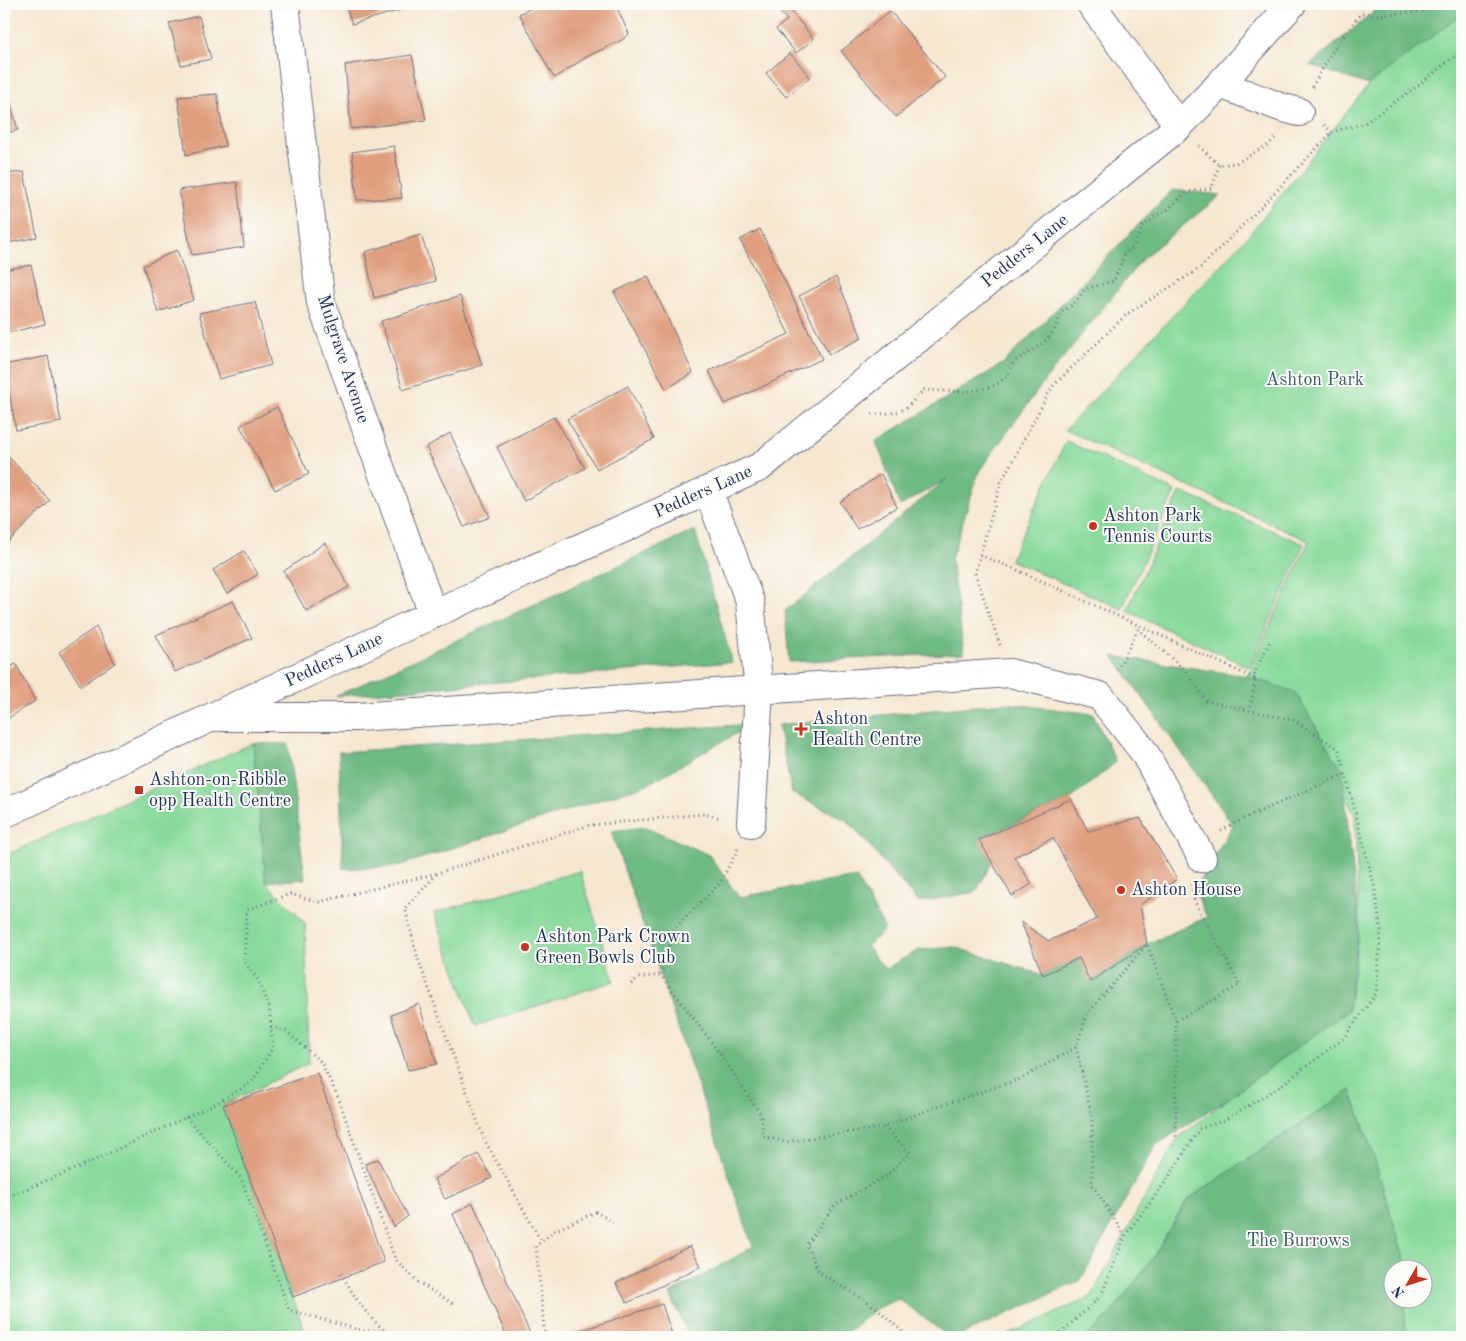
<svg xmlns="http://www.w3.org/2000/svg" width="1466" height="1341" font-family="'Old Standard TT',serif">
<rect width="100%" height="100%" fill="#fdfcf7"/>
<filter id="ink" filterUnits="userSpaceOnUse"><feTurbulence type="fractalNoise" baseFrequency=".02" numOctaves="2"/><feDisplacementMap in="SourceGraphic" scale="10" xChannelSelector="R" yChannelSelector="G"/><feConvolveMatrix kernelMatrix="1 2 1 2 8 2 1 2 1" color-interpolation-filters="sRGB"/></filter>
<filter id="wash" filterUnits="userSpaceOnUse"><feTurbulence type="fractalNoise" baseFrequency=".0096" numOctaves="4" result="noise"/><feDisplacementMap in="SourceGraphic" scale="20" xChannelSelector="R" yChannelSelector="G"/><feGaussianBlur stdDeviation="1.12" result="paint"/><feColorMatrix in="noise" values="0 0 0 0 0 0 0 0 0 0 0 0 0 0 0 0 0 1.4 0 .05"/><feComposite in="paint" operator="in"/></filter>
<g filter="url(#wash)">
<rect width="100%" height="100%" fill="#f5e7d0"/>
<g fill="#88da9b" stroke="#52847c">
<polygon points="1433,4 1462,4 1462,1337 1406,1337 1405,1299 1424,1298 1424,1268 1405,1268 1405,1261 1373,1154 1351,1090 1187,1200 1151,1261 1108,1317 1086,1337 1003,1337 1091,1297 1176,1140 1229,1098 1348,1010 1359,926 1355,816 1295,692 1247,676 1309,541 1065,430 1249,235"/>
<polygon points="1066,441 1175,491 1122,609 1010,560"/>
<polygon points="1180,492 1304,544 1249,667 1127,611"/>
<polygon points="253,743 266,882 305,923 309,1063 223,1105 307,1337 4,1337 4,856"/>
<polygon points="580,871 614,981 475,1026 434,913"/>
</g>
<g fill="#6eba83" stroke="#447470">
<polygon points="1383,4 1462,4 1462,14 1368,85 1310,65"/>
<polygon points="1172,190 1221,195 1143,258 1046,379 979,471 951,559 964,653 789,662 785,611 947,479 900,506 876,441 1004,363"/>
<polygon points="695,530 732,662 336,696"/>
<polygon points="1113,656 1247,676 1295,692 1342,770 1359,926 1348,1010 1229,1098 1156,1145 1080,1281 956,1337 949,1337 899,1299 877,1308 841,1337 689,1337 670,1294 753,1247 611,831 646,827 709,855 739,897 856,877 885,929 867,947 885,969 919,950 954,947 1043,975 1079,958 1090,982 1147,944 1207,917 1194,890 1233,825"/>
<polygon points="1005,703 1093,714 1116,762 1071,799 979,839 992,862 976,892 918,902 848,821 792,793 778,725"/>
<polygon points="753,724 648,784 398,866 343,869 339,752"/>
<polygon points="253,743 288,744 305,879 266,882"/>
<polygon points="1351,1090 1373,1154 1405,1261 1405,1268 1394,1268 1394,1298 1405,1299 1406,1337 1086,1337 1108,1317 1151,1261 1187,1200"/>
</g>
<g id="blocks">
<g fill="#df9f7e">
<polygon points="345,4 422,4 352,24"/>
<polygon points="540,4 615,4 629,34 622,40 588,56 554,78 519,14"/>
<polygon points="773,4 800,4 791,11 814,39 796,53 776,29 787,20"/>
<polygon points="890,11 945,77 896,117 841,51"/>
<polygon points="199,16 211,59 181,65 169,23"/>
<polygon points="790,53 810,77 786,97 766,73"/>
<polygon points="412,55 426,120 351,129 345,65"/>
<polygon points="4,78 18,130 4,134"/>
<polygon points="217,94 225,146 186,155 178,97"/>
<polygon points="394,146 402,198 357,200 352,152"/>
<polygon points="24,172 37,237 4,244 4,174"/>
<polygon points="237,182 244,247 192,255 179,190"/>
<polygon points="760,229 822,359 725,404 709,371 789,334 740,240"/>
<polygon points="421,235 436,281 374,298 365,252"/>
<polygon points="177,250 194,300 158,312 143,266"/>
<polygon points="31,265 45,324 4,334 4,270"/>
<polygon points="648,276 693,373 666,389 614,292"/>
<polygon points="836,277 862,338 829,354 799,296"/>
<polygon points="460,296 482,365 403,390 381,321"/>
<polygon points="255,302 271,365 219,379 199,313"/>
<polygon points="48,356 61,422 16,430 4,365"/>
<polygon points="628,386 654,439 597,469 567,419"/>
<polygon points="277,407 309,474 275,490 240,426"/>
<polygon points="554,417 585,468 524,501 497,447"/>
<polygon points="450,433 490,517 464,527 426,447"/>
<polygon points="7,455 50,501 8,542 4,537 4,458"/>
<polygon points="881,474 897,507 857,529 840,502"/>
<polygon points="325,543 349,587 306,611 284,571"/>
<polygon points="244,551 258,574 227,594 213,570"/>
<polygon points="233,601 252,638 175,672 156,635"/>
<polygon points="96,627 115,663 81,686 59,652"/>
<polygon points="16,664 35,701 4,721 4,670"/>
<polygon points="1071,799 1088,831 1140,818 1177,879 1140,905 1147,944 1090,982 1079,958 1043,975 1021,922 1049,941 1097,919 1053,838 1014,857 1032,884 1012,896 979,840"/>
<polygon points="419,1004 437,1064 408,1070 391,1015"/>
<polygon points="317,1073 384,1262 293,1297 223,1105"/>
<polygon points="478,1154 492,1178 445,1199 434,1179"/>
<polygon points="378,1159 408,1216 394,1227 365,1164"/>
<polygon points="473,1203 531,1336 529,1337 507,1337 453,1214"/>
<polygon points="690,1246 701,1266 627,1303 616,1283"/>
<polygon points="662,1304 673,1337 571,1337 570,1334"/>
</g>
</g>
</g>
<g filter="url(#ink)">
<use href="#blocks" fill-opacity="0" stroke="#676f86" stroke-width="1"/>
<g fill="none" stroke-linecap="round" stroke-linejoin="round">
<defs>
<g id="minor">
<polyline points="285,4 321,303 433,614"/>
<polyline points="1091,4 1179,126"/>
<polyline points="1220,84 1280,107 1299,112"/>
<polyline points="708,490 750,602 759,691 751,823"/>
<polyline points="220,717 357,717 1010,673 1100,696 1144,752 1202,858"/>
<polyline points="4,814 433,614 760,467 1179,126 1220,84 1292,4"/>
</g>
</defs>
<use href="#minor" stroke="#676f86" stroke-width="30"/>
<g stroke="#676f86" stroke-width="3" stroke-dasharray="1 4" stroke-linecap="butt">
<polyline points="1312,87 1332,52 1361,13 1381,15 1422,11 1427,4"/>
<polyline points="1324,125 1332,132 1365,123 1420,84 1462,50"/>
<polyline points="1199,146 1219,165 1236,163 1268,145 1277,136"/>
<path d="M872 414C882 414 899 414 907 407 913 402 918 395 924 390 952 391 1003 399 1013 363 1037 346 1054 342 1061 312L1074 304 1085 289 1114 281 1124 255 1133 247 1143 226 1159 214 1167 210 1187 192 1212 188 1219 165"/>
<polyline points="980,555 1015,569 1256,679 1249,710"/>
<polyline points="1000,645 975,573 1001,482 1052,387 1127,314 1199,269 1267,201 1332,132"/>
<polyline points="1254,680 1255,672 1270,641"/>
<polyline points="1221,831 1245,818 1345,774"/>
<polyline points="738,849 720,883 674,929 661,975 721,1055 761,1115 763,1136 785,1142 884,1127 928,1110 1023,1078 1076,1047 1087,1014 1147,944 1176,1021 1176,1140"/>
<polyline points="437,874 405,908 418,959 484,1139 541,1241"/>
<polyline points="631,984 638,978 661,975"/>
<polyline points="1176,1021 1240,985 1193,898 1197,897 1190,885"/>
<polyline points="271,1027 286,1031 321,1062 338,1097 395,1259 418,1282 455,1305"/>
<polyline points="1076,1047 1092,1117 1092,1184 1125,1236"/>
<polyline points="186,1117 241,1178 289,1310 363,1331 384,1331"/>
<polyline points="884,1127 910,1153 886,1176 835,1205 806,1245 819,1272 877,1308 908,1337"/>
<polyline points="4,1198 75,1169 217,1103 252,1082 273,1047 269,1007 257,978 244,962 247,910 290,894 319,902 438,873 590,825 704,814 722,818"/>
<path d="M341 1273C354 1297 371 1323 394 1337"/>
<polyline points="470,1332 472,1337"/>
<polyline points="545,1337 536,1246 554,1231 596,1212 616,1224"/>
<polyline points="1051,1337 1063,1331 1101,1296 1125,1236 1167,1180 1199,1129 1225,1120 1279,1087 1343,1039 1376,994 1381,930 1374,885 1339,749 1293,720 1206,701 1187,672 1138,629 1116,673"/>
</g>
<use href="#minor" stroke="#fff" stroke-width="28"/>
</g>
</g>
<g fill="#c8321e" stroke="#fdfcf7" stroke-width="2">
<circle cx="1093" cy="526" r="5"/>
<path d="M798.5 721.5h5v5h5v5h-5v5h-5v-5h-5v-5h5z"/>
<rect x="134" y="785" width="10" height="10" rx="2.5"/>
<circle cx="1121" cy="890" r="5"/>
<circle cx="525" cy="947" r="5"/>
</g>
<g text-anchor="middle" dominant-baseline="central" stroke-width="4" stroke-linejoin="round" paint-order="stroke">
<g font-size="18" fill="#1b2f5e" stroke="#fdfcf7">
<text transform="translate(1025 251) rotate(-39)">Pedders Lane</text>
<text transform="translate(343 359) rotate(72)">Mulgrave Avenue</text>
<text transform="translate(703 492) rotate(-24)">Pedders Lane</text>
<text transform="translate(334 660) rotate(-25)">Pedders Lane</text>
</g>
<g font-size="18" fill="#365a6d" stroke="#fdfcf7">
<text x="1315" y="380">Ashton Park</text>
<text x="1298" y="1241">The Burrows</text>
</g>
<g font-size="18" fill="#1b2f5e" stroke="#fdfcf7" text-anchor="start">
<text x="1103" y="516">Ashton Park<tspan x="1103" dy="21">Tennis Courts</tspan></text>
<text x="812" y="719">Ashton<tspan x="812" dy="21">Health Centre</tspan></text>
<text x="149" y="780">Ashton-on-Ribble<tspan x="149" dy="21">opp Health Centre</tspan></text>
<text x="1131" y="890">Ashton House</text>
<text x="535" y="937">Ashton Park Crown<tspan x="535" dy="21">Green Bowls Club</tspan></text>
</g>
</g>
<rect width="1466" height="1341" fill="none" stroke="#fdfcf7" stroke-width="20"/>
<g transform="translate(1408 1284) rotate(231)"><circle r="24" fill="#fdfcf7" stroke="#a3aaba"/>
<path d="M0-4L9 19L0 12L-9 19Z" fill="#c8321e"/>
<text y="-8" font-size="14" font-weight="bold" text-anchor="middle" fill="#1b2f5e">N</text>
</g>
</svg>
